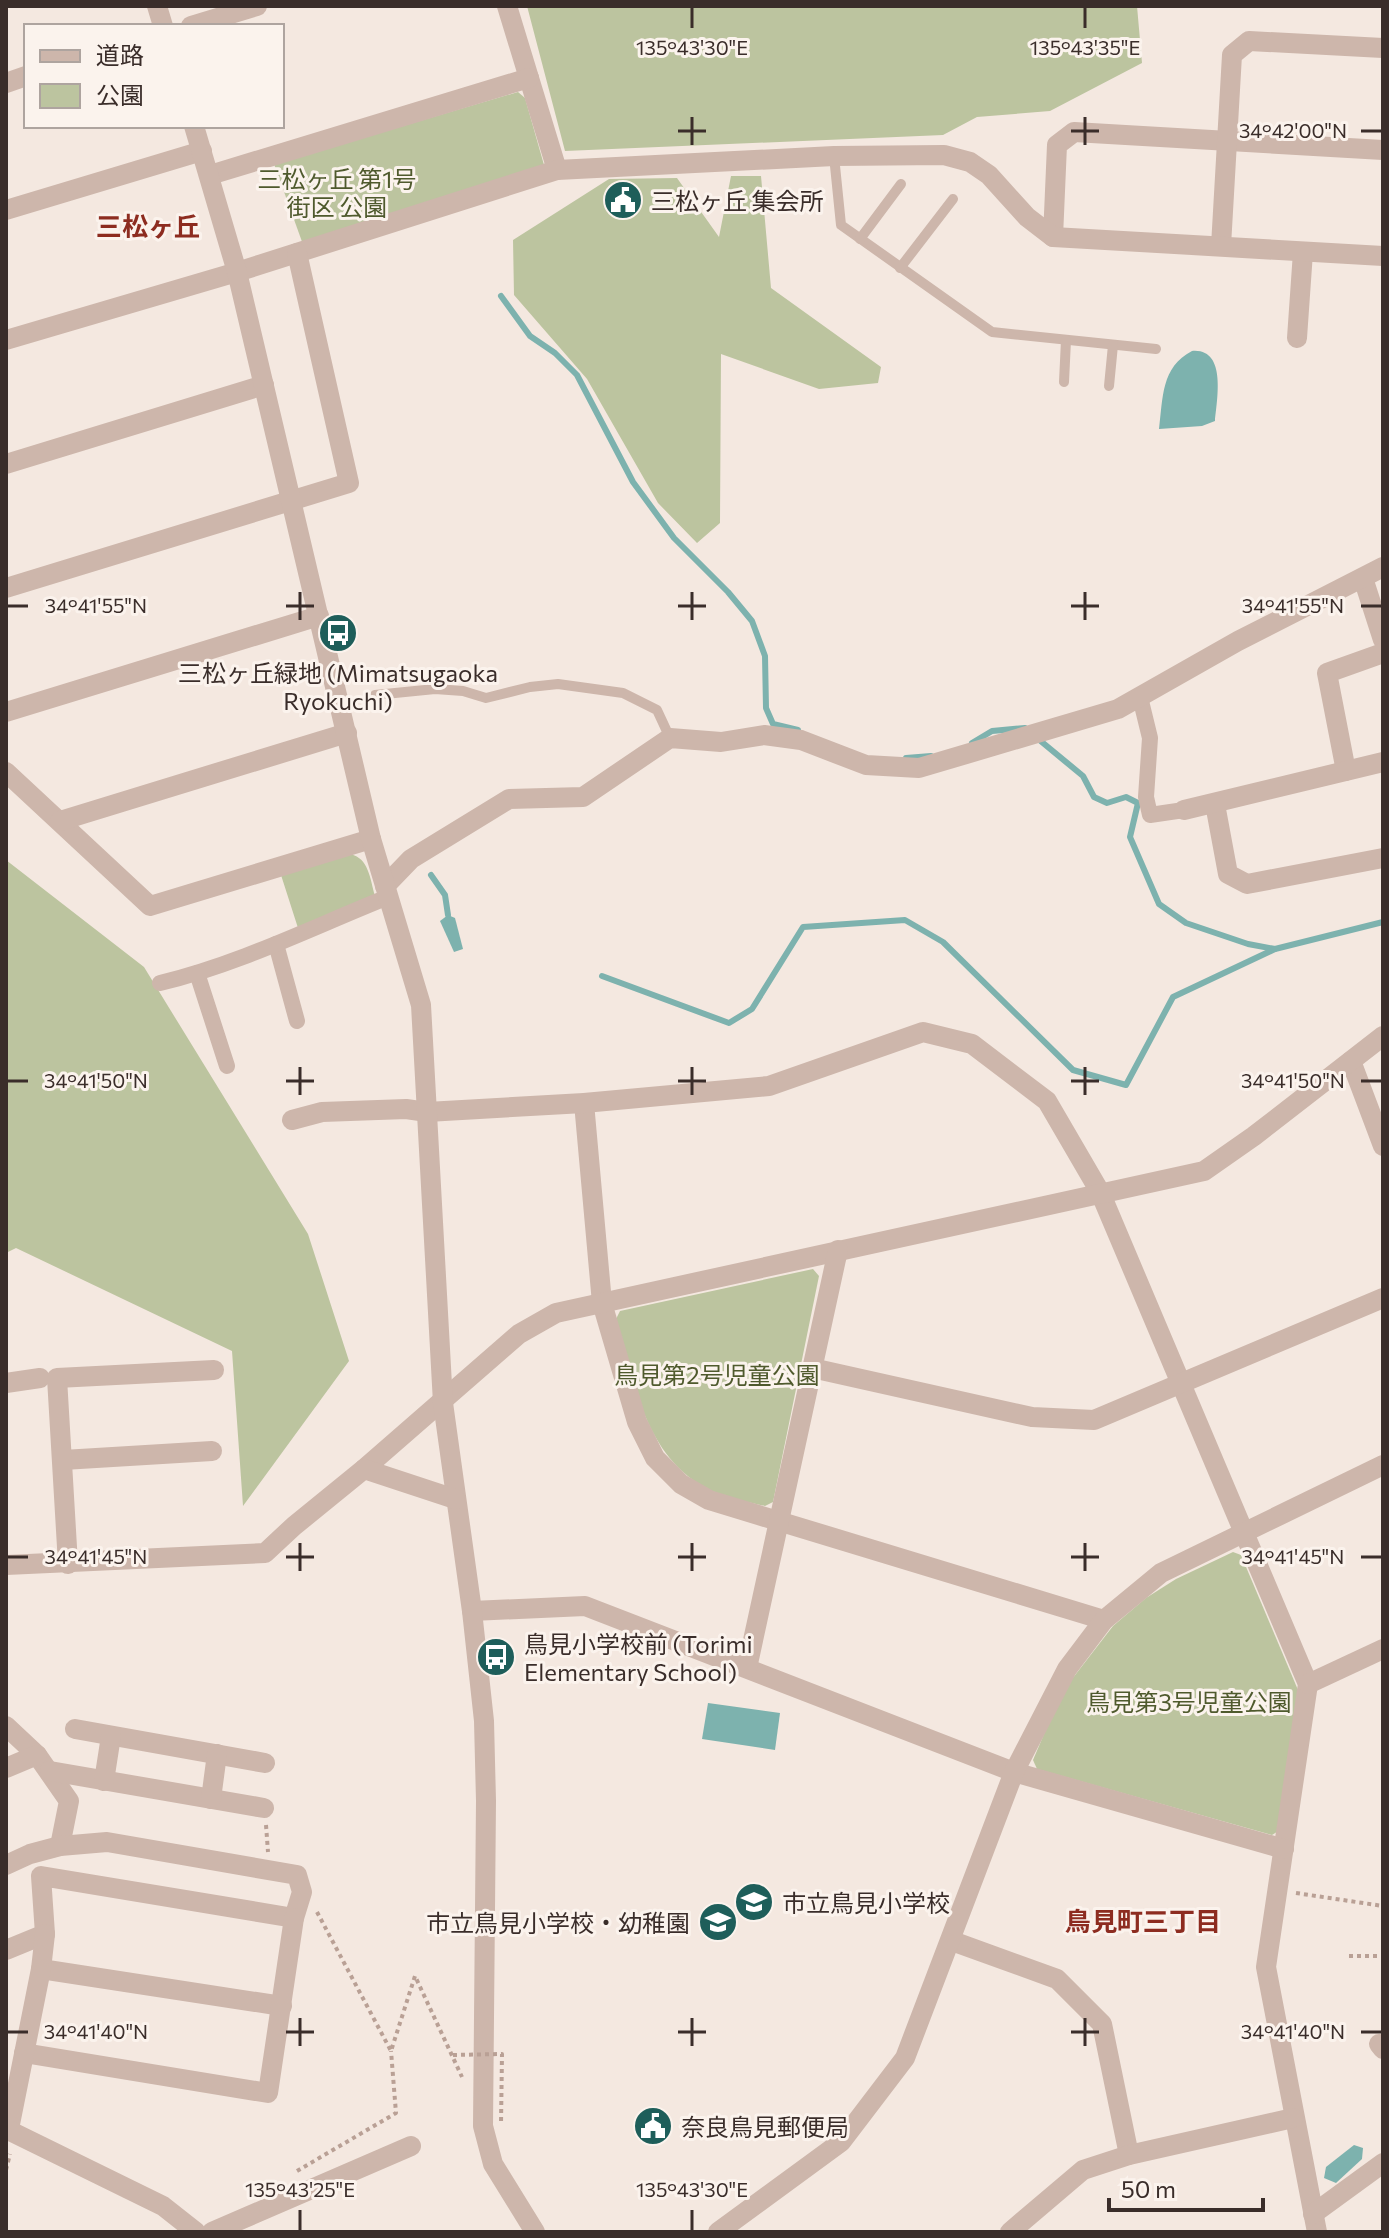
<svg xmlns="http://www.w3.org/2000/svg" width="1389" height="2238" font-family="Commissioner,'Noto Sans JP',sans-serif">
<rect width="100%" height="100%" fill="#f4e8e0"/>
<g fill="#bcc49f">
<polygon points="527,6 1137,6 1142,63 1050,111 977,117 943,135 565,151"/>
<polygon points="518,92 525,98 544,165 305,250 274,164"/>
<polygon points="731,176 761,176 771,288 881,367 878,383 819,389 721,354 720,523 697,543 658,503 587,379 514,295 513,240 609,179 677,178 719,237"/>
<path d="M350 854C369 858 370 879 375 896L298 928 281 875Z"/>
<polygon points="6,860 144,967 308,1234 349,1361 243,1506 232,1351 16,1248 6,1253"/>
<path d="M813 1269 819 1276 773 1502 765 1506C749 1502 732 1500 717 1493 646 1464 635 1385 616 1319L620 1311Z"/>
<polygon points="1233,1552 1241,1555 1298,1690 1280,1830 1272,1835 1037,1769 1033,1760 1062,1692 1113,1626 1146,1598 1176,1579"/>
</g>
<g fill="#7db2ae">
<path d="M1192 351C1227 348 1217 399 1215 421L1202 426 1159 429C1163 398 1161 367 1192 351Z"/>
<polygon points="448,915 455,918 463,949 454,952 440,921"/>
<polygon points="708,1703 780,1713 775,1750 702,1739"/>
<polygon points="1354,2145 1363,2148 1362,2159 1336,2183 1324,2178 1326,2167"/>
</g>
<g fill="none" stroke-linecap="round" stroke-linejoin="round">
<g stroke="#7db2ae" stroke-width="6">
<polyline points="501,296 530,336 555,353 577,375 633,482 674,538 728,592 752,621 765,656 766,708 773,724 798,730"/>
<polyline points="1037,738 1083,776 1094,797 1107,803 1126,797 1138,803 1130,837 1159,904 1186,923 1248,944 1275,949"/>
<polyline points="972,743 992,731 1025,728"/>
<polyline points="906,758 931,756"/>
<polyline points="431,875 445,895 448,915"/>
<polyline points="602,976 729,1023 752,1009 803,927 905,920 943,942 1073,1070 1126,1085 1173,997 1275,949 1383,922"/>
</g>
<g stroke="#b9a095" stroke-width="4" stroke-dasharray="4 4" stroke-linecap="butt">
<polyline points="266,1825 268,1852"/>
<polyline points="1296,1893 1383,1906"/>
<polyline points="317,1912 391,2051 415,1976 462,2077"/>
<polyline points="1349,1956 1383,1956"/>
<polyline points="6,2170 10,2154"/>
<polyline points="297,2171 396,2113 391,2051"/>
</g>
<g stroke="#cdb6ab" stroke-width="10">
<polyline points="834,156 841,225 992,332 1156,349"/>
<polyline points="860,239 901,184"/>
<polyline points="900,268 953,199"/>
<polyline points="1064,382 1066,340"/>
<polyline points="1109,386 1113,345"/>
<polyline points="375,695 435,689 463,691 486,698 530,687 558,684 623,693 657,710 670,738"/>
</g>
<g stroke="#cdb6ab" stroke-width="16">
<polyline points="1140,697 1150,738 1146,797 1150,815 1184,810"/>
<polyline points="276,944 297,1021"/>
<polyline points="197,973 227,1066"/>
<path d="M160 983C239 964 313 927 388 897"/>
</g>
<g stroke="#cdb6ab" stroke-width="20">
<polyline points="507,6 557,170"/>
<polyline points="191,26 257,6"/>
<polyline points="6,83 26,76"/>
<polyline points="210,175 529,78"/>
<polyline points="6,210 202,151"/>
<polyline points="1053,237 1057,145 1074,132 1383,150"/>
<polyline points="1221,246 1232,55 1249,41 1383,48"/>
<polyline points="1297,338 1303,252"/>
<polyline points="6,340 237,272 557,170 834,156 944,155 970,162 989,175 1027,217 1053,237 1383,256"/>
<polyline points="6,464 264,385"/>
<polyline points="1363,578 1383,640"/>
<polyline points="6,588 349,483 297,253"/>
<polyline points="6,712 319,616"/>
<polyline points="1346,771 1327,673 1383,653"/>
<polyline points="6,772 150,906 371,839"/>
<polyline points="1215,804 1228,874 1247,884 1383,858"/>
<polyline points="1184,810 1383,762"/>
<polyline points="60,821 347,733"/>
<polyline points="385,886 411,859 509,799 583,797 670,738 721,742 764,735 801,740 866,765 919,768 1118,709 1238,641 1383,567"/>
<polyline points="1351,1061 1383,1146"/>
<polyline points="584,1103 602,1303 637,1422 655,1458 681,1484 709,1500 1104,1620"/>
<polyline points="292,1120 322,1112 406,1109 427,1112 584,1103 769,1086 923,1032 972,1044 1047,1101 1100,1192 1308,1684 1266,1967 1317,2232"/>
<polyline points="812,1368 1032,1417 1094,1420 1383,1298"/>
<polyline points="6,1383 40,1378"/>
<polyline points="63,1460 212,1451"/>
<polyline points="364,1469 519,1334 556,1313 1204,1171 1254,1136 1383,1036"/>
<polyline points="68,1564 57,1378 214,1370"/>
<polyline points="472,1611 585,1606 1014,1772 1284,1849"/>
<polyline points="747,1668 838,1250"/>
<polyline points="1308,1684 1383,1649"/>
<polyline points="6,1726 37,1755 69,1801 60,1846"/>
<polyline points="75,1729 265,1763"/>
<polyline points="6,1768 37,1755"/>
<polyline points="50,1771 264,1808"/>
<polyline points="104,1781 111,1736"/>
<polyline points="211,1799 217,1754"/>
<polyline points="6,1865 30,1854 60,1846 107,1842 297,1875 302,1892 294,1918 41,1876 45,1934 6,1950"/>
<polyline points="952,1941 1057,1979 1102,2024 1129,2155"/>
<polyline points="41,1969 282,2006"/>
<polyline points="1379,2044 1383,2049"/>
<polyline points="24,2053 268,2093 294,1918"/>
<polyline points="9,2129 41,1969 45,1934"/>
<polyline points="1313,2214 1383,2163"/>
<polyline points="212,2232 411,2146"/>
<polyline points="718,2232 841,2142 905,2058 1014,1772 1067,1669 1104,1620 1161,1573 1383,1465"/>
<polyline points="1010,2232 1083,2170 1129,2155 1293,2118"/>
</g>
<g stroke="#cdb6ab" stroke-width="20">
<polyline points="157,6 163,26"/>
<polyline points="194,126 237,272 371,839 421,1005 443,1403 472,1611 484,1721 486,1801 483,2126 493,2164 535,2232"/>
<polyline points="6,1565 265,1553 294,1526 364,1469 455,1499"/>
<polyline points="6,2129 163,2206 196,2232"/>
</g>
<polyline stroke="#b9a095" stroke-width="4" stroke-dasharray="4 4" stroke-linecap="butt" points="453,2055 502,2054 501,2124"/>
</g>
<path fill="none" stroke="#3a2d2a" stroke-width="3" d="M692 8V28M1085 8V28M692 117V145M1085 117V145M678 131H706M1071 131H1099M1361 131H1381M300 592V620M692 592V620M1085 592V620M8 606H28M286 606H314M678 606H706M1071 606H1099M1361 606H1381M300 1067V1095M692 1067V1095M1085 1067V1095M8 1081H28M286 1081H314M678 1081H706M1071 1081H1099M1361 1081H1381M300 1543V1571M692 1543V1571M1085 1543V1571M8 1557H28M286 1557H314M678 1557H706M1071 1557H1099M1361 1557H1381M300 2018V2046M692 2018V2046M1085 2018V2046M8 2032H28M286 2032H314M678 2032H706M1071 2032H1099M1361 2032H1381M300 2210V2230M692 2210V2230"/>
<defs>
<symbol id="civic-disc" viewBox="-11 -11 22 22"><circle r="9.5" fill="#1e5e5a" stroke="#fbf3ed"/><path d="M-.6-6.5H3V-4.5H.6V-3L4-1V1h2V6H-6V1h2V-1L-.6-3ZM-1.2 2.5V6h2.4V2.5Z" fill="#fff"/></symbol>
<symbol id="bus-disc" viewBox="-11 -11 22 22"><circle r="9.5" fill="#1e5e5a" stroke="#fbf3ed"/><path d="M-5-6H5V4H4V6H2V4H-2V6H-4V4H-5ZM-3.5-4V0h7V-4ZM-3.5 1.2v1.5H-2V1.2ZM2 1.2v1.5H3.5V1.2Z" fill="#fff"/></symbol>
<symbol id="school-disc" viewBox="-11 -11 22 22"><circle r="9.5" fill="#1e5e5a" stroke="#fbf3ed"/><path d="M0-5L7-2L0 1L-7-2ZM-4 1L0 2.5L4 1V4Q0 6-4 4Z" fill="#fff"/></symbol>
</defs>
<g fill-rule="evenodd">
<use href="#civic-disc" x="601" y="178" width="44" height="44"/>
<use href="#bus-disc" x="316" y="611" width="44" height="44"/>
<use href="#bus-disc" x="474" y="1635" width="44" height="44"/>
<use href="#school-disc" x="732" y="1880" width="44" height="44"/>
<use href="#school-disc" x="696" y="1900" width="44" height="44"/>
<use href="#civic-disc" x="631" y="2104" width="44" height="44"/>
</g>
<g text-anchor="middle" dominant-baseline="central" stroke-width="6" stroke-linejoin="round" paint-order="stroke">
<g font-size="24" fill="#4f5a2d" stroke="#fbf3ed">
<text x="337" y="178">三松ヶ丘 第1号<tspan x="337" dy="28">街区 公園</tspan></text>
<text x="717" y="1374">鳥見第2号児童公園</text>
<text x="1189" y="1701">鳥見第3号児童公園</text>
</g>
<g font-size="24" fill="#3a2d2a" stroke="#fbf3ed" text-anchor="start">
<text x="651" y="200">三松ヶ丘 集会所</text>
<text x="338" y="672" text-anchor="middle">三松ヶ丘緑地 (Mimatsugaoka<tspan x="338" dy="28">Ryokuchi)</tspan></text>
<text x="524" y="1643">鳥見小学校前 (Torimi<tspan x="524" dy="28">Elementary School)</tspan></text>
<text x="782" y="1902">市立鳥見小学校</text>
<text x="690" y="1922" text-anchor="end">市立鳥見小学校・幼稚園</text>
<text x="681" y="2126">奈良鳥見郵便局</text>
</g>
<g font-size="26" font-weight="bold" fill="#8d2c20" stroke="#fbf3ed">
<text x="148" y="225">三松ヶ丘</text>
<text x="1143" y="1920">鳥見町三丁目</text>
</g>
</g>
<g font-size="20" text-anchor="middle" fill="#3a2d2a" stroke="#fbf3ed" stroke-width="6" stroke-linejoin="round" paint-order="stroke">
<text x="692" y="55">135°43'30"E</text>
<text x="1085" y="55">135°43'35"E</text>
<text x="1293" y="138">34°42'00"N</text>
<text x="96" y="613">34°41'55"N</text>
<text x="1293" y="613">34°41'55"N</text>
<text x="96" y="1088">34°41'50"N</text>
<text x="1293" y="1088">34°41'50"N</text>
<text x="96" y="1564">34°41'45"N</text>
<text x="1293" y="1564">34°41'45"N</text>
<text x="96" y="2039">34°41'40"N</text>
<text x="1293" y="2039">34°41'40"N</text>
<text x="300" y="2197">135°43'25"E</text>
<text x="692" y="2197">135°43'30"E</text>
</g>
<rect width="1389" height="2238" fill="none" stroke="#3a2d2a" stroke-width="16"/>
<rect x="24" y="24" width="260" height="104" fill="#fbf3ed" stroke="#aea49f" stroke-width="2"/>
<rect x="40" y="50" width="40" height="12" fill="#cdb6ab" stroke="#aea49f" stroke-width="2"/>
<text x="96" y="64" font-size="24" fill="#3a2d2a">道路</text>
<rect x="40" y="84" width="40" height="24" fill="#bcc49f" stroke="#aea49f" stroke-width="2"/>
<text x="96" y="104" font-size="24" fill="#3a2d2a">公園</text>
<path d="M1109 2198v12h154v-12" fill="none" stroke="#3a2d2a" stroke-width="4"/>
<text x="1121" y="2198" font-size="24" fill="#3a2d2a" stroke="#fbf3ed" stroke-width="6" paint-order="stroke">50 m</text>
</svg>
